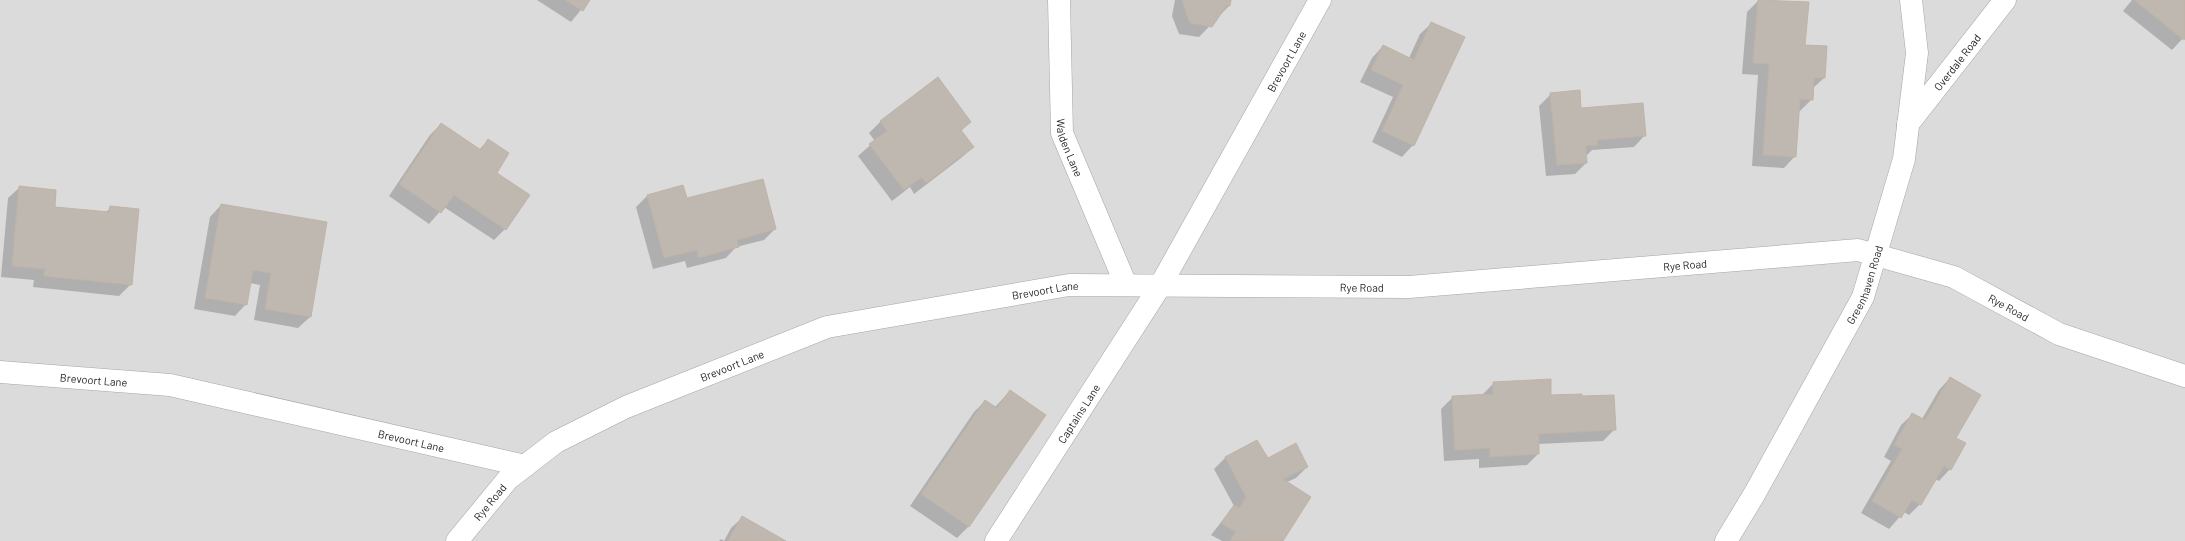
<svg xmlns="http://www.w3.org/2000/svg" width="2185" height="541" font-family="Barlow,sans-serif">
<rect width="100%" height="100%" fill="#efece4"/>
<rect fill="#dcdbdb" x="0" y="0" width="2185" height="541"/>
<g fill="#0003">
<polygon points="537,0 589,0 571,22"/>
<polygon points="1175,0 1230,0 1229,6 1199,37 1179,34 1172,16"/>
<polygon points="1759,0 1804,46 1824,78 1812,89 1812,99 1800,111 1798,111 1795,156 1784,168 1752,166 1758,75 1742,74 1747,12"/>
<polygon points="2132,0 2185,0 2185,36 2172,50 2123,11"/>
<polygon points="1432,23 1413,145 1402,157 1372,142 1393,97 1360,82 1372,58 1383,46 1409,58 1420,34"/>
<polygon points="937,79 970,122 961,131 973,147 961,158 914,194 910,187 892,201 858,156 875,141 869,133 880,122"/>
<polygon points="1551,94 1580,109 1645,135 1634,147 1592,150 1586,156 1586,163 1575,174 1546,176 1539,106"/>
<polygon points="441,124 479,150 488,140 505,229 494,240 444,207 429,224 389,196 430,135"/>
<polygon points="20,187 54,208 105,213 111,207 131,284 119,296 33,287 34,280 1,277 8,198"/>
<polygon points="648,195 686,199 775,229 764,240 736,247 726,258 687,268 685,261 653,269 636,207"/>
<polygon points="221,205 310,317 298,328 254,320 260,285 250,283 246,304 235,316 194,309 210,217"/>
<polygon points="1950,378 1955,438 1950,469 1939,481 1935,479 1920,504 1909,515 1904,512 1889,529 1861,513 1891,461 1884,457 1901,425 1913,414 1922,419 1939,390"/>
<polygon points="1494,383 1550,396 1615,429 1603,441 1538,444 1538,454 1527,465 1479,468 1479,459 1444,461 1441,409 1453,397 1482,395"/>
<polygon points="1010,391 1045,415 968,527 957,538 910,506 974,412 985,401 995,407"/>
<polygon points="1257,441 1267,459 1307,467 1296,478 1287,482 1282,541 1222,541 1211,535 1234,506 1214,469 1225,458"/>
<polygon points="743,517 784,541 719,541 721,539 724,541 731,528"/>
</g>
<g fill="#bfb8b0" stroke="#c0b3a7">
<polygon points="565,0 590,0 583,11"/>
<polygon points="1183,0 1231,0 1230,6 1227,5 1212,27 1190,23 1183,4"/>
<polygon points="1758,0 1809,2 1805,45 1827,46 1825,78 1814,78 1813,100 1800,99 1796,157 1763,155 1769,64 1753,63"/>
<polygon points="2134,0 2185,0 2185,38 2184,40"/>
<polygon points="1431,22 1465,37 1414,146 1382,131 1403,85 1371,70 1383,45 1414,60"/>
<polygon points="938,77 971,122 961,130 974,147 926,183 922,177 904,190 869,144 887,131 880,121"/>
<polygon points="1580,90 1581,108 1643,103 1646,136 1597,140 1598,145 1586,146 1587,163 1557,165 1550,93"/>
<polygon points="441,123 481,150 488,139 509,153 497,173 530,195 506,230 454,195 441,213 399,184"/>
<polygon points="763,179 776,229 737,240 739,247 698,258 697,250 664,258 647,195 683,185 687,198"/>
<polygon points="19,186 56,190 55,207 109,212 110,206 139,209 132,285 44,276 45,269 12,266"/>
<polygon points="221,204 327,222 311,317 265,309 271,273 253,270 247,305 205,298"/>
<polygon points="1950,377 1981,395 1956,438 1966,443 1951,470 1944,466 1921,505 1912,500 1901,518 1872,501 1902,449 1894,445 1912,413 1925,420"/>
<polygon points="1551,379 1551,395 1582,394 1582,396 1614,395 1616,430 1539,434 1539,454 1490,457 1490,448 1455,450 1452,396 1493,394 1493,382"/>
<polygon points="1010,390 1046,415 969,527 921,494 985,400 997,408"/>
<polygon points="1257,440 1268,458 1296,443 1308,467 1283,479 1311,497 1283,541 1230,541 1236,532 1221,523 1234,505 1240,508 1246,497 1225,457"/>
<polygon points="742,516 786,541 728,541"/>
</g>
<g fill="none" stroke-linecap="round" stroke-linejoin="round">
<defs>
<g id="minor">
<path id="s1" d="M1059 0 1062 133 1126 285"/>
<path id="s2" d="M1908 124 2005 0"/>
<path id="s3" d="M0 372 170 385 525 466"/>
<path id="s4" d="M457 541 508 479 556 442 626 407 827 327 1069 285 1409 287 1858 250 1954 277 2059 334 2185 376"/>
<path id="s5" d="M996 541 1160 286 1320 0"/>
<path id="s6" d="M1726 541 1755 493 1863 297 1904 159 1917 53 1911 0"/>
</g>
</defs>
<use href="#minor" stroke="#a5a5a5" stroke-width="23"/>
<use href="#minor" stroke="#fff" stroke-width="22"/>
</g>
<g text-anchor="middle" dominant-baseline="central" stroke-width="3.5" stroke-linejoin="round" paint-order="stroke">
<g font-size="11" fill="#1e1e1e" stroke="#fff">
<text stroke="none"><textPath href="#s5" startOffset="561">Brevoort Lane</textPath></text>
<text stroke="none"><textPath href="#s2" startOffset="79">Overdale Road</textPath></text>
<text stroke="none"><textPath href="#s1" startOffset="149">Walden Lane</textPath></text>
<text stroke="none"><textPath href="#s4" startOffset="1298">Rye Road</textPath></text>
<text stroke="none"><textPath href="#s6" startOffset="292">Greenhaven Road</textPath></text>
<text stroke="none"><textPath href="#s4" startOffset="974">Rye Road</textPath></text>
<text stroke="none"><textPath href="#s4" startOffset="657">Brevoort Lane</textPath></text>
<text stroke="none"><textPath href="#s4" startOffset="1634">Rye Road</textPath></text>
<text stroke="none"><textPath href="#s4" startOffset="333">Brevoort Lane</textPath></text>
<text stroke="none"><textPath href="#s3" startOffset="94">Brevoort Lane</textPath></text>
<text stroke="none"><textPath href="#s5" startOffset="152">Captains Lane</textPath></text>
<text stroke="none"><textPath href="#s3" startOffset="418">Brevoort Lane</textPath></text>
<text stroke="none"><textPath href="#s4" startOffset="51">Rye Road</textPath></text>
</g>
</g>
</svg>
